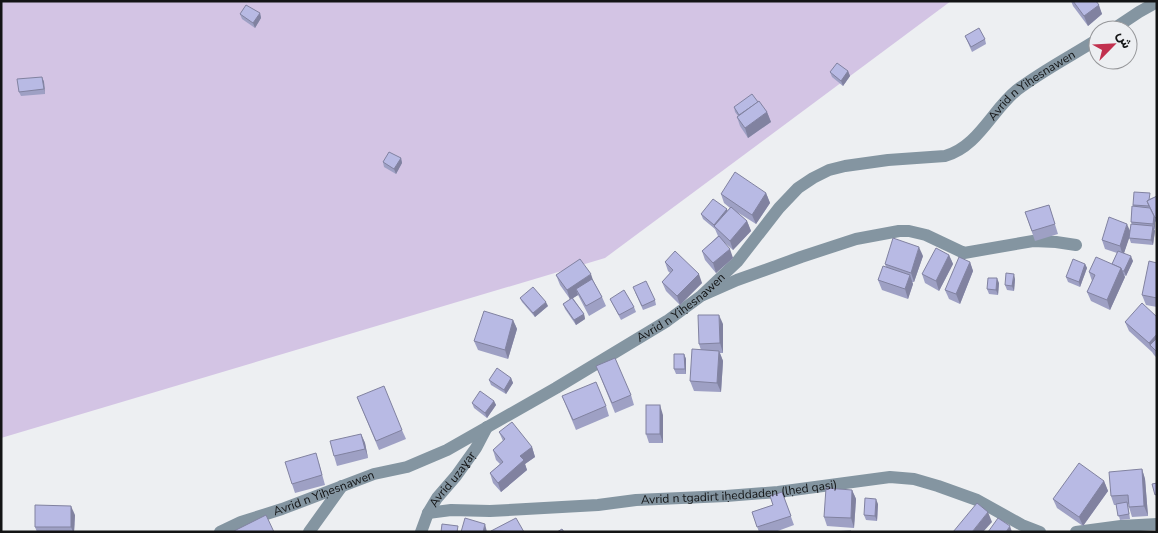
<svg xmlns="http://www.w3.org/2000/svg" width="1158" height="533" font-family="'Nunito Sans',Vazirmatn,sans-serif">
<rect width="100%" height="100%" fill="#edeff2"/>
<polygon fill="#d3c4e4" points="1,1 951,1 605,258 1,438"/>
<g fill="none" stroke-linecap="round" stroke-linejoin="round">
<g stroke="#8495a1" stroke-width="12">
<polyline points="703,295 737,280 801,257 856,239 899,231 909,231 926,235 964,253 1033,241 1056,242 1076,245"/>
<path id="s1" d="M428 513 451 510 490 511 598 505 636 500 726 496 778 492 890 477 914 479 938 486 977 500 1022 525 1040 532"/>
<polyline points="309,532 342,486"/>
<path id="s2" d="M421 532 428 513 437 498 456 476 476 448 487 427"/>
<polyline points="1076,532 1121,526 1157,524"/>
</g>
<g stroke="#8495a1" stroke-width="12">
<polyline points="1112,30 1139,12 1157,2"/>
<path id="s3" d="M220 532 241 522 282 509 374 474 407 467 447 450 556 388 667 321 701 296 737 262 779 208 798 188 813 178 829 170 845 166 888 160 945 156C978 147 992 110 1017 90 1042 71 1071 56 1098 39"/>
</g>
</g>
<g fill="#9ea0c4">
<polygon points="1071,1 1096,1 1102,14 1088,26 1073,6"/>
<polygon points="260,13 261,18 255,28 242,19 240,14"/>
<polygon points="965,36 985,39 986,44 972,52"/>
<polygon points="848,71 850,76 843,86 832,77 830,72"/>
<polygon points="42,77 44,82 45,94 21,96 19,92"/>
<polygon points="758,102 767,112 771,122 748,138 740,126 737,117 738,116 735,112 734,107"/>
<polygon points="401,158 402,163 396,174 384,167 383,162"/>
<polygon points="766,193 770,203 756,224 737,212 747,221 751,231 733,250 723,241 733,258 716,273 705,260 702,251 718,236 715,229 703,219 701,214 727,209 727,211 730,208 724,203 721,194"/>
<polygon points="1157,196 1157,224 1155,221 1155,229 1154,229 1155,231 1153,245 1131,243 1129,237 1124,253 1133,261 1126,276 1124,275 1125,277 1110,310 1091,301 1087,292 1092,281 1089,272 1112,264 1117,253 1105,249 1102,240 1130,231 1132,224 1131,222 1133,205"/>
<polygon points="1049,205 1058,234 1035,241 1025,212"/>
<polygon points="949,255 953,264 939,291 925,283 922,274"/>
<polygon points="923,256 914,282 912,282 913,284 908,299 882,290 878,280 886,267 885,264"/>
<polygon points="665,262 702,283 680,305 666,291 662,282 670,273 668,271"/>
<polygon points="970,262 973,271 960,304 949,299 945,290"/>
<polygon points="1157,263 1157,307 1146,305 1142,295"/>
<polygon points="1085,264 1087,268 1080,287 1068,282 1066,277"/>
<polygon points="556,275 594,282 602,297 606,306 589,316 578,295 573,298 584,314 585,319 576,325 565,309 563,304 570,299 560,285"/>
<polygon points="1015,279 1014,291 1007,290 1005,285"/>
<polygon points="999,283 998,295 989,294 987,289"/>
<polygon points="635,292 655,300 656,305 643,310"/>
<polygon points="520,298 548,306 535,317 522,302"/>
<polygon points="610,299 634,307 636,312 621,320 612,303"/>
<polygon points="1157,317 1157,358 1154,355 1152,352 1129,331 1125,322"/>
<polygon points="513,320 517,329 508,359 478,350 474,341"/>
<polygon points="723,324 723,353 720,353 723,361 721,392 694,391 690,381 701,350 699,344"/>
<polygon points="684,354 686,359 686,374 676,374 674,369"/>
<polygon points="596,366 631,395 634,405 615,413"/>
<polygon points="511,378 513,383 506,394 491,385 489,380"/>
<polygon points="562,396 606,406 609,416 576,430"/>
<polygon points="357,397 402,430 406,439 379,450"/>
<polygon points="494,401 496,405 487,418 474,408 472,403"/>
<polygon points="663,415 663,443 649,443 646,434"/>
<polygon points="499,432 532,447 535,457 525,464 527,470 501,492 493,483 490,473 500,464 496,460 493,450 503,441"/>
<polygon points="361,434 365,443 368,458 337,466 334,456"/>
<polygon points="319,463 325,485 295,493 292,484"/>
<polygon points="1142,469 1145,479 1148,516 1132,517 1129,507 1129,504 1128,504 1130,519 1120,520 1116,505 1114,505 1111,496"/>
<polygon points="1104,481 1108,491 1083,526 1057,508 1053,499"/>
<polygon points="852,490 856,499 854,528 827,526 824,517"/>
<polygon points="782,492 794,525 775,532 759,532 752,512 773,505"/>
<polygon points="878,504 877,521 866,520 864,515"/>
<polygon points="75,515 74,532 37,532 35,527"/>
</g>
<g fill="#8182a0">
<polygon points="1099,5 1102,14 1088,26 1084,16"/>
<polygon points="260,13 261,18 255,28 253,23"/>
<polygon points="848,71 850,76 843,86 841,81"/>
<polygon points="42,77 44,82 45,94 44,89"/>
<polygon points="767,112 771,122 748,138 745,128"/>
<polygon points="401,158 402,163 396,174 394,169"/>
<polygon points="766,193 770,203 756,224 752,215"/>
<polygon points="727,209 728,214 715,227 714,225"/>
<polygon points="1154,216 1155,221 1155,229 1153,224"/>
<polygon points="747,221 751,231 733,250 730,241"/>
<polygon points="1127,224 1131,233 1123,256 1120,246"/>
<polygon points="1153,226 1155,231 1153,245 1151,240"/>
<polygon points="919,247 923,256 914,282 911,273"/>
<polygon points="730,249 733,258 716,273 713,263"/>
<polygon points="949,255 953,264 939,291 936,281"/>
<polygon points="1131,256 1133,261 1126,276 1124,271"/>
<polygon points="970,262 973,271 960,304 956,294"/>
<polygon points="1085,264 1087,268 1080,287 1079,282"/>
<polygon points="1121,268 1125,277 1110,310 1107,300"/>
<polygon points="591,274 594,283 576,289 578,295 570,300 567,290"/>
<polygon points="699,274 702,283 680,305 677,296"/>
<polygon points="1014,274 1015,279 1014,291 1012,286"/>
<polygon points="910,275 913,284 908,299 905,289"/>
<polygon points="997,278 999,283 998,295 996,290"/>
<polygon points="546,302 548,306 535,317 533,313"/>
<polygon points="584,314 585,319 576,325 574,320"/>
<polygon points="719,315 723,324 723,353 720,343"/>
<polygon points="513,320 517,329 508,359 505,350"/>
<polygon points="1157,334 1157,347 1150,345 1152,352 1149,343"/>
<polygon points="719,351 723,361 721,392 717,383"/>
<polygon points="684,354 686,359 686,374 685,369"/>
<polygon points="511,378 513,383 506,394 504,390"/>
<polygon points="494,401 496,405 487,418 485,413"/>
<polygon points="660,405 663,415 663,443 660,434"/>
<polygon points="361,434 365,443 368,458 365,449"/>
<polygon points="532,447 535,457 525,464 527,470 501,492 498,483 520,456"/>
<polygon points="1142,469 1145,479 1148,516 1144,506"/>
<polygon points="1104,481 1108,491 1083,526 1079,517"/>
<polygon points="852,490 856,499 854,528 851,518"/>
<polygon points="876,499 878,504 877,521 875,516"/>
<polygon points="71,506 75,515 74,532 73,532 71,527"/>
<polygon points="988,512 992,522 983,532 972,532"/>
<polygon points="485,524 487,532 483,532"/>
<polygon points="1010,526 1012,532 1006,532"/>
</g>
<g fill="#b8bae4" stroke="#8182a0">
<polygon points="1073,1 1096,1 1099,5 1084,16"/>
<polygon points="246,5 260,13 253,23 240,14"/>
<polygon points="979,28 985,39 971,47 965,36"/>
<polygon points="837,63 848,71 841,81 830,72"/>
<polygon points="42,77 44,89 19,92 17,79"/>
<polygon points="752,94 758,102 739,115 734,107"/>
<polygon points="759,101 767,112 745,128 737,117"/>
<polygon points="389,152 401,158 394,169 383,162"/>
<polygon points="735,172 766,193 752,215 721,194"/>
<polygon points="1134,192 1150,193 1149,200 1147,201 1149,206 1133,205"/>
<polygon points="1157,196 1157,217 1155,218 1147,201"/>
<polygon points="713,199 727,209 714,225 701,214"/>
<polygon points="1049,205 1055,224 1032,231 1025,212"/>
<polygon points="1132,206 1150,208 1154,216 1153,224 1131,222"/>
<polygon points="731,207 747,221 730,241 714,226"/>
<polygon points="1109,217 1127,224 1120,246 1102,240"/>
<polygon points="1131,224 1153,226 1151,240 1129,238"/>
<polygon points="719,236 730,249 713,263 702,251"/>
<polygon points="893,238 919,247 911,273 885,264"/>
<polygon points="936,248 949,255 936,281 922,274"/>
<polygon points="675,251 699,274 677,296 662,282 673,270 665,262"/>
<polygon points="1118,251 1131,256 1124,271 1122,271 1121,268 1112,264"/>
<polygon points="959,257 970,262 956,294 945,290"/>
<polygon points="1096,257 1121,268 1107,300 1087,292 1095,275 1089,272"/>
<polygon points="580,259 591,274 567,290 556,275"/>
<polygon points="1073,259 1085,264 1079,282 1066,277"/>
<polygon points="1149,261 1157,263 1157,298 1142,295"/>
<polygon points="883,266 910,275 905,289 878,280"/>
<polygon points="1006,273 1014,274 1012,286 1005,285"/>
<polygon points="988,278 997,278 996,290 987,289"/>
<polygon points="592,279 602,297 586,306 576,289"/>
<polygon points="646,281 655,300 642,306 633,287"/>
<polygon points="533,287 546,302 533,313 520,298"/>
<polygon points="624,290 634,307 619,315 610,299"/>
<polygon points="572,298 584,314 574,320 563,304"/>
<polygon points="1142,303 1157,317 1157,334 1149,343 1125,322"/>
<polygon points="484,311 513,320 505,350 474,341"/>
<polygon points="698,315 719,315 720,343 699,344"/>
<polygon points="1157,338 1157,352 1150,345"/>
<polygon points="692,349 719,351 717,383 690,381"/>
<polygon points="674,354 684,354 685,369 674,369"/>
<polygon points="615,358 631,395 612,403 596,366"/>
<polygon points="497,368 511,378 504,390 489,380"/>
<polygon points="596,382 606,406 573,420 562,396"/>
<polygon points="384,386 402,430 376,441 357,397"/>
<polygon points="480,391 494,401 485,413 472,403"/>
<rect x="646" y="405" width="14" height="29"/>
<polygon points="512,422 532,447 520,456 524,460 498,483 490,473 503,462 493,450 505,439 499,432"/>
<polygon points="361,434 365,449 334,456 330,441"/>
<polygon points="316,453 322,475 292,484 285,462"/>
<polygon points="1079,463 1104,481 1079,517 1053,499"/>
<polygon points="1142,469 1144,506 1129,507 1128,495 1111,496 1109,472"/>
<polygon points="1157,483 1157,494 1155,495 1152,484"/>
<polygon points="826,488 852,490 851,518 824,517"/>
<polygon points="782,492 791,516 757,527 752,512 773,505 770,496"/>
<polygon points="865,498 876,499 875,516 864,515"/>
<polygon points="1127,502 1129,514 1118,516 1116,504"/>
<polygon points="977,503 988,512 972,532 953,532"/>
<polygon points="35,505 71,506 71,527 35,527"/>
<polygon points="266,515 274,532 234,532 234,531"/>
<polygon points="465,518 485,524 483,532 461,532"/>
<polygon points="516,518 524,532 491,531"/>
<polygon points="998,518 1010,526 1006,532 988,532"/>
<polygon points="442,524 458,526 457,532 441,532"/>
<polygon points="562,529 564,532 557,532"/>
<polygon points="851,531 851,532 831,532"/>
</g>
<g text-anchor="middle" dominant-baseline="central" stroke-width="4" stroke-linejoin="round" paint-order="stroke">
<g font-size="12" fill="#131415" stroke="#edeff2">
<text stroke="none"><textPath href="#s3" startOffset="951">Avrid n Yiḥesnawen</textPath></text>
<text stroke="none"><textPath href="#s3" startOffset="516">Avrid n Yiḥesnawen</textPath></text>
<text stroke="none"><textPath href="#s2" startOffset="62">Avrid uzaɣaṛ</textPath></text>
<text stroke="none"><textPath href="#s1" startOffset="312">Avrid n tgadirt iḥeddaden (lḥed qasi)</textPath></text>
<text stroke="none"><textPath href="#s3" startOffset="111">Avrid n Yiḥesnawen</textPath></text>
</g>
</g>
<rect width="1158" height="533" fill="none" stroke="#131415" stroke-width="5"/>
<g transform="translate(1113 45) rotate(66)"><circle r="24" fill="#edeff2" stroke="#96979a"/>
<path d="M0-4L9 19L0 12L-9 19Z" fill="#c1304e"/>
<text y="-8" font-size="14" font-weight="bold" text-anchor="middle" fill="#131415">ش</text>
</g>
</svg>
